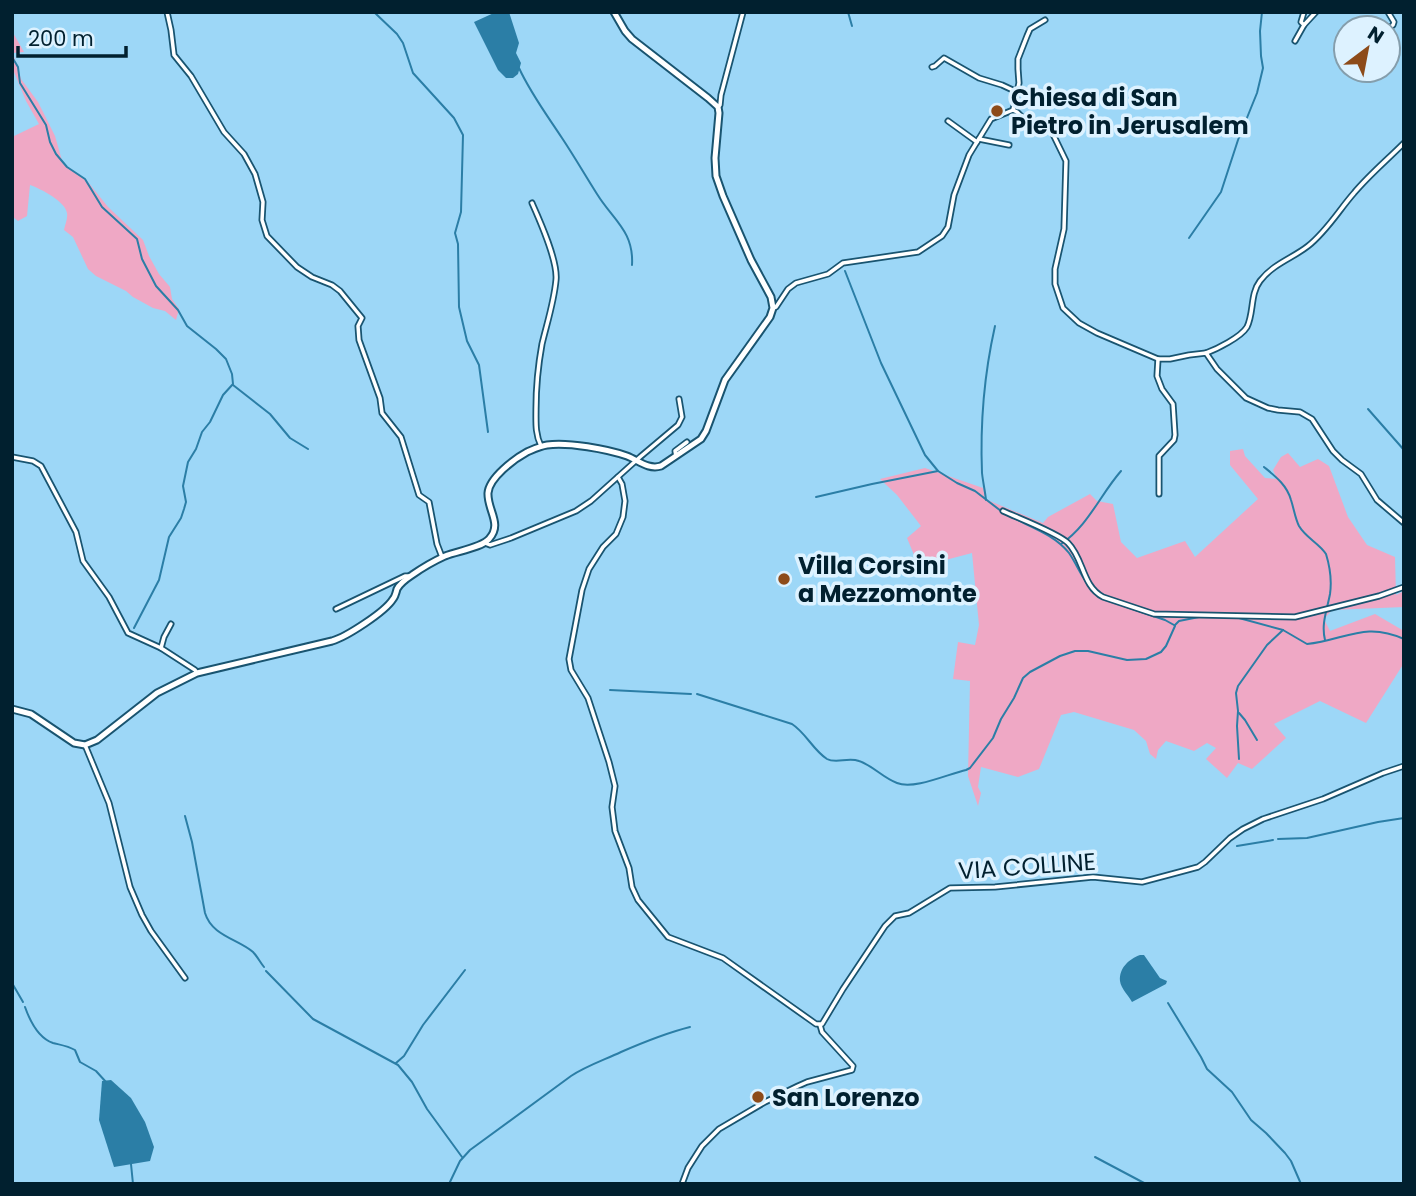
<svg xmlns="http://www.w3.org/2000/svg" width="1416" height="1196" font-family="Poppins,sans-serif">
<rect width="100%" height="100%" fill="#9dd7f7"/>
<g fill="#efa8c5">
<path d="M12 31 24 52 13 53 21 79 38 102 55 136 63 164 88 182 108 207 143 240 149 256 159 274 170 287 172 299 179 309 176 320 165 311 153 308 133 297 126 291 96 276 88 269 73 237 64 230C65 225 68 218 67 213 65 201 41 189 30 185L27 216 18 221 12 216V137L39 124 26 101 12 67Z"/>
<polygon points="1243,449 1245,456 1265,478 1277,479 1273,470 1281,457 1288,453 1300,467 1318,459 1329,466 1348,517 1367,545 1395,557 1396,595 1404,591 1404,607 1332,610 1324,619 1330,631 1375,614 1404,631 1404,663 1366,723 1320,701 1274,724 1286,738 1252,769 1238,763 1227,778 1206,759 1216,748 1207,743 1194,751 1166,741 1158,750 1156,759 1150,754 1146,741 1134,730 1074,712 1061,715 1039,769 1018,777 981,767 978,787 981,793 978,806 968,776 970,681 953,679 958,642 975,645 979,625 972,553 919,567 907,538 921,526 897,495 880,479 925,468 983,488 985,499 1043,523 1048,517 1090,494 1097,501 1113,504 1121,542 1137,558 1185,541 1195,557 1258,499 1230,465 1230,451"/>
</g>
<g fill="#2b7ea6">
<polygon points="496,12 509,12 519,43 516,53 521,63 518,74 513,78 506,78 498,70 474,22"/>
<path d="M1140 955H1144L1160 978 1167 981 1166 984 1132 1002C1129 996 1121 989 1120 981 1119 968 1129 959 1140 955Z"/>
<polygon points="111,1080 131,1098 145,1122 154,1147 150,1161 114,1167 99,1120 102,1081"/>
</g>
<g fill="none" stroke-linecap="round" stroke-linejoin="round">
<g stroke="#2b7ea6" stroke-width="2">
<polyline points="374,12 397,34 403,43 413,73 454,118 463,135 461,212 455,233 458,244 459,307 467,341 479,365 488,432"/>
<polyline points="848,12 852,26"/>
<polyline points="12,57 18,67 20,83 46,125 50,142 56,154 67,167 85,179 102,207 137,239 142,259 156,286 178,310 187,326 216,349 226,359 232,374 233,384 223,395 210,422 202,432 196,449 188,462 183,486 186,502 184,509 181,518 169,537 159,580 134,628"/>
<path d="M519 68C531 94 547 115 562 138 574 156 585 175 597 194 613 220 634 231 632 265"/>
<polyline points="1189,238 1221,192 1238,140 1257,93 1263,68 1261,56 1260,31 1262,12"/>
<polyline points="845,271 881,363 925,455 938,471 957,483 975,491 1001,511"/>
<polyline points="233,385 270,414 290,438 308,449"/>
<polyline points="1368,409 1404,450"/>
<path d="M1264 467C1275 476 1287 485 1291 500 1294 509 1295 518 1299 526 1306 538 1319 543 1326 554 1330 567 1332 580 1330 594 1327 610 1321 624 1325 640"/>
<polyline points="816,497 872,484 938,471"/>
<path d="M986 500C985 491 983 482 982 473 980 423 984 375 995 326"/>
<path d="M1006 514C1027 526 1053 533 1069 553 1076 563 1080 574 1087 583"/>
<path d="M1061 544C1088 526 1100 495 1121 471"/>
<polyline points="1124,606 1165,620 1174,625"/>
<path d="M1239 618 1283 630 1307 644C1345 640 1365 621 1404 639"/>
<polyline points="1175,625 1179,621 1199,617"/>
<polyline points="610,690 691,694"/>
<path d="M697 694 792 724C806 733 813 750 827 759 836 764 848 757 859 761 872 765 883 778 897 783 914 790 948 774 966 770L970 768 993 738 1001 719 1014 698 1023 678 1030 672 1060 656 1075 651H1088L1127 660 1146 659 1161 652 1166 646 1175 626"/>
<polyline points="1239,713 1245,720 1257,740"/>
<polyline points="1239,759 1237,726 1238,711 1236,693 1238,686 1267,645 1283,630"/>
<path d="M185 816 192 842 205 913C212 936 238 939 253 952 257 956 260 962 264 967"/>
<polyline points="1278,839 1307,838 1378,822 1404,818"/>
<polyline points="1237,846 1273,840"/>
<polyline points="266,971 313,1019 398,1065 412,1082 427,1109 462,1157"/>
<polyline points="12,983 23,1002"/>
<polyline points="1168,1003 1201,1057 1207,1069 1232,1092 1251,1120 1266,1133 1285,1153 1291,1161 1301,1184"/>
<path d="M25 1007C30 1021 38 1038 53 1043 61 1045 68 1046 75 1050L80 1062 96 1071 106 1082"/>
<polyline points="396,1063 404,1056 423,1025 465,970"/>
<polyline points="1095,1157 1146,1184"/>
<polyline points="131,1164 133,1184"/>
<path d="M449 1184 460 1161 470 1150 571 1076C586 1066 604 1060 621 1052 644 1042 666 1033 690 1027"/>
</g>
<defs>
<g id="street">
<polyline points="167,12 171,30 174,55 191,76 224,132 244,154 255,174 263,202 262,220 267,236 297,267 312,277 332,285 340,291 362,318 358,326 359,340 380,398 382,413 401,437 419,495 429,502 437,544 442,557"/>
<polyline points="1388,12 1394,22 1393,25 1388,29"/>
<polyline points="1304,25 1316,12"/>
<polyline points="1295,41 1304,25 1301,22 1304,12"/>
<polyline points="932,67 935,66 944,58 979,78 1002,85 1017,92"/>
<polyline points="718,107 720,105 721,95 743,12"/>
<polyline points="1013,110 1017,112 1030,125 1045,125 1049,126 1066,161 1064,229 1055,269 1055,284 1063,308 1079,323 1097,333 1158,359 1170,359 1189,355 1206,353 1217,369 1246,398 1268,408 1278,410 1300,412 1312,419 1333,451 1342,460 1361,474 1377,500 1404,523"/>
<polyline points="1013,110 1019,83 1018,69 1018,59 1027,36 1030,29 1045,20"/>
<polyline points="948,121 977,142"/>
<polyline points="979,139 1009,145"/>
<path d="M532 203C540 221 558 261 556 280 554 302 547 323 542 344 538 366 536 386 536 409 536 422 535 434 541 446"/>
<polyline points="773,308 776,307 788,289 796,283 828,274 843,263 918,252 942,236 948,227 954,195 969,155 991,119 1013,110"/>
<path d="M1206 353C1217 349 1241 337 1247 327 1254 313 1250 294 1260 281 1274 263 1293 258 1308 246 1327 231 1339 210 1354 193 1369 175 1387 160 1404 143"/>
<polyline points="1158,359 1157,376 1162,389 1173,404 1175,435 1174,440 1159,456 1159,494"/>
<polyline points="676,456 675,451 687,442"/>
<polyline points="12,457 33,461 41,466 76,532 83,561 109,597 128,633 161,648 195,670 197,673"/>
<polyline points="618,477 622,484 625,501 623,517 616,534 603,547 589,569 582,590 569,659 571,670 588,698 609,762 615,786 612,807 615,831 629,868 632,887 638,900 668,937 723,958 816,1024 822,1024 843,989 885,926 895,916 909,913 950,888 995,887 1093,877 1142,882 1187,870 1198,867 1205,862 1230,838 1243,829 1263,819 1323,799 1383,773 1404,766"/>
<path d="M1003 511C1018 518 1058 533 1068 543 1084 559 1082 586 1103 597L1154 614 1295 617 1379 596 1404 587"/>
<polyline points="485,543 490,545 511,538 576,511 591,501 640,457 678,425 682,417 679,399"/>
<polyline points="336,609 405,576 410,576"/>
<polyline points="161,648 164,637 171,624"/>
<polyline points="85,745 109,803 130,887 142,915 151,931 185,978"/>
<polyline points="682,1184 688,1168 702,1146 719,1129 765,1102 798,1086 807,1082 852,1070 853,1066 822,1032 820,1025"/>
</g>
<path id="secondary" d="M12 709 31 714 74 743 85 745 97 740 157 693 197 673 332 641C346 637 385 612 393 599 395 597 396 593 397 589 400 583 406 579 412 575 422 568 434 561 445 556 457 551 481 548 489 539 503 524 487 510 488 493 489 478 514 459 527 452 534 449 540 446 547 445 568 442 607 449 627 456 638 460 648 470 661 466L701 439 706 431 725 380 770 317 773 308 771 297 751 260 723 196 716 176 715 158 719 113 718 107 708 98 632 39 625 31 614 12"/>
</defs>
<use href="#street" stroke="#195470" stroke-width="7"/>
<use href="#secondary" stroke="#195470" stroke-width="9"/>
<use href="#street" stroke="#fff" stroke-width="3.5"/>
<use href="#secondary" stroke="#fff" stroke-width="5"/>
</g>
<g fill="#8d4b19" stroke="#ddf2ff" stroke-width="2.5">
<circle cx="997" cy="111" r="7"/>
<circle cx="784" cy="579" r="7"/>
<circle cx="758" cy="1097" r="7"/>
</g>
<g text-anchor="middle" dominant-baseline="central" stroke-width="7" stroke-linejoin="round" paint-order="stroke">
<g font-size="24" font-weight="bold" fill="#01202f" stroke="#ddf2ff" text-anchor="start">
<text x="1011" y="97">Chiesa di San<tspan x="1011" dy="28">Pietro in Jerusalem</tspan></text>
<text x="798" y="565">Villa Corsini<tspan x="798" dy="28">a Mezzomonte</tspan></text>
<text x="772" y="1097">San Lorenzo</text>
</g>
<g font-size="24" fill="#01202f" stroke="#ddf2ff">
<text transform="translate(1027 866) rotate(-4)">VIA COLLINE</text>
</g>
</g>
<rect width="1416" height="1196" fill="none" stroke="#01202f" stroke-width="28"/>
<g transform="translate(1367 49) rotate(32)"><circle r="33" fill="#ddf2ff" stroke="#859eac" stroke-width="2"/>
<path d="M0-5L12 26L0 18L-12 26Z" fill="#8d4b19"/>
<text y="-10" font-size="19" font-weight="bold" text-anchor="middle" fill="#01202f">N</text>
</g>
<path d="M18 46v10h108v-10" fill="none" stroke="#01202f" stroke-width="3.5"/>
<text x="28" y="46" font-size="21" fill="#01202f" stroke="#ddf2ff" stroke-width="5" paint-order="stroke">200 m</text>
</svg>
